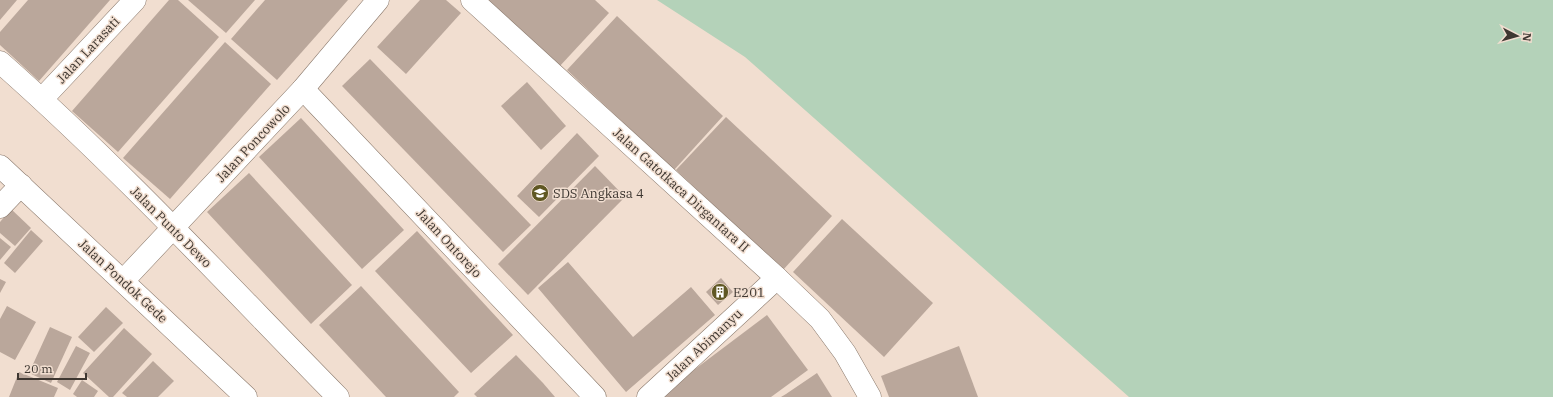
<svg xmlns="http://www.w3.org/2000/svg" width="1553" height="397" font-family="'IBM Plex Serif',serif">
<rect width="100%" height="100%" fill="#f1ded0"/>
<polygon fill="#b4d2b9" points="657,0 1553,0 1553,397 1129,397 745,57"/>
<g fill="#baa79b">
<polygon points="0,0 17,0 0,20"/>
<polygon points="28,0 110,0 39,81 0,45 0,32"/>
<polygon points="169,0 178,0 219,37 118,152 72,111"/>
<polygon points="188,0 255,0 226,33"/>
<polygon points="265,0 348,0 277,80 231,39"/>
<polygon points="420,0 446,0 461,13 406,74 377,47"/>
<polygon points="488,0 595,0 609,13 559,67"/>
<polygon points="617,16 723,116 674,170 567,70"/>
<polygon points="225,42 271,84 170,199 123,158"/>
<polygon points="370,59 531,225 503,252 342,86"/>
<polygon points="527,82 566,126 541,150 501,106"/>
<polygon points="726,117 832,216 783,270 676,170"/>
<polygon points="301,118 404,230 362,269 259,157"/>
<polygon points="577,133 599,156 539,217 517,196"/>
<polygon points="595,166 625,197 528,295 498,264"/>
<polygon points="249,173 352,285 311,324 207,212"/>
<polygon points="11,209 31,228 15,246 0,233 0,222"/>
<polygon points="842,219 933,303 884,357 793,272"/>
<polygon points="31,230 43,241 15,273 4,263"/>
<polygon points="417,231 513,335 471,373 375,271"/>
<polygon points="0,238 11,247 0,260"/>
<polygon points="568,262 633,337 691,287 715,315 626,392 538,288"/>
<polygon points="721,278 733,292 718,305 706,292"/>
<polygon points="0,279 6,282 0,293"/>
<polygon points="361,286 459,392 454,397 386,397 319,325"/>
<polygon points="7,306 36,322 15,360 0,352 0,319"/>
<polygon points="106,307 123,323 94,352 78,337"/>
<polygon points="767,315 808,370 771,397 658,397"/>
<polygon points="50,327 72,337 51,383 29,373"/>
<polygon points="124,328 152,354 113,397 109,397 83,373"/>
<polygon points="76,346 90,353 70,390 57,382"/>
<polygon points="959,346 978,397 889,397 881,376"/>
<polygon points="516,355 543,383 555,397 477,397 474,394"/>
<polygon points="153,361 174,381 158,397 127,397 122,393"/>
<polygon points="19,372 58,388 54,397 9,397"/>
<polygon points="817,373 832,397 781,397 786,394"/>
<polygon points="82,380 98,391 94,397 77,397 73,394"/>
</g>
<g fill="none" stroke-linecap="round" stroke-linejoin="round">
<defs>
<g id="minor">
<polyline points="472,0 777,278 820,319 845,353 870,397"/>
<path d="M0 62C119 167 227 284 338 397"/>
<polyline points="303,89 595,397"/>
<polyline points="42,99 135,0"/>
<polyline points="0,207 21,185"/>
<polyline points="123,281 303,89 378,0"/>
<polyline points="648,397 777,278"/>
</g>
<polyline id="primary" points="0,166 246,397"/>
</defs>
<use href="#minor" stroke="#89786b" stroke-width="23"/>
<use href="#primary" stroke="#89786b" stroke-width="23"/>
<use href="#minor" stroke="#fff" stroke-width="22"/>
<use href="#primary" stroke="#fff" stroke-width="22"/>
</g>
<defs>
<symbol id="school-disc" viewBox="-11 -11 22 22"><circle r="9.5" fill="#5f5723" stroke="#f1ded0"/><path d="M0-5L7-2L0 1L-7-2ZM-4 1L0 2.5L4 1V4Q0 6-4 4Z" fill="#fff"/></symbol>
<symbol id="building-disc" viewBox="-11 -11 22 22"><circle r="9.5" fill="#5f5723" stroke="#f1ded0"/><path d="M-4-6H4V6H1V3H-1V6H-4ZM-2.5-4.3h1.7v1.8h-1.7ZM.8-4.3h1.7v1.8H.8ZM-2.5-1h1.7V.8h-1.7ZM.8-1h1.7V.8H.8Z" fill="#fff"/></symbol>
</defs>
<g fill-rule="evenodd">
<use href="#school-disc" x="530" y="183" width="20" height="20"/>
<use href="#building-disc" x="710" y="282" width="20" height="20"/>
</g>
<g text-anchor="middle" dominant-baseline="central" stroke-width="3" stroke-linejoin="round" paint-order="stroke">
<g font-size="13" fill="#3e3731" stroke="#f1ded0">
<text transform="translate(88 50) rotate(-47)">Jalan Larasati</text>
<text transform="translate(253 143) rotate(-47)">Jalan Poncowolo</text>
<text transform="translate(681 190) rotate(42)">Jalan Gatotkaca Dirgantara II</text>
<text transform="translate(171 227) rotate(45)">Jalan Punto Dewo</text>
<text transform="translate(449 243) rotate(47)">Jalan Ontorejo</text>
<text transform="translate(123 281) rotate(43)">Jalan Pondok Gede</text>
<text transform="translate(704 345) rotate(-43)">Jalan Abimanyu</text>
</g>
<g font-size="13" fill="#3e3731" stroke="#f1ded0" text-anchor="start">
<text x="553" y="193">SDS Angkasa 4</text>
<text x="733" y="292">E201</text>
</g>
</g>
<g transform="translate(1517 36) rotate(96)" stroke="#f1ded0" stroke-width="3" paint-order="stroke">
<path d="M0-3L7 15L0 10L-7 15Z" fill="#3e3731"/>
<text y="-6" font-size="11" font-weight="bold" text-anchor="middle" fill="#3e3731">N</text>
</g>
<path d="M18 373v6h68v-6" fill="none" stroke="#3e3731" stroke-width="2"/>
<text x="24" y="373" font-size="12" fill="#3e3731" stroke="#f1ded0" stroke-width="3" paint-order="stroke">20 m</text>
</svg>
